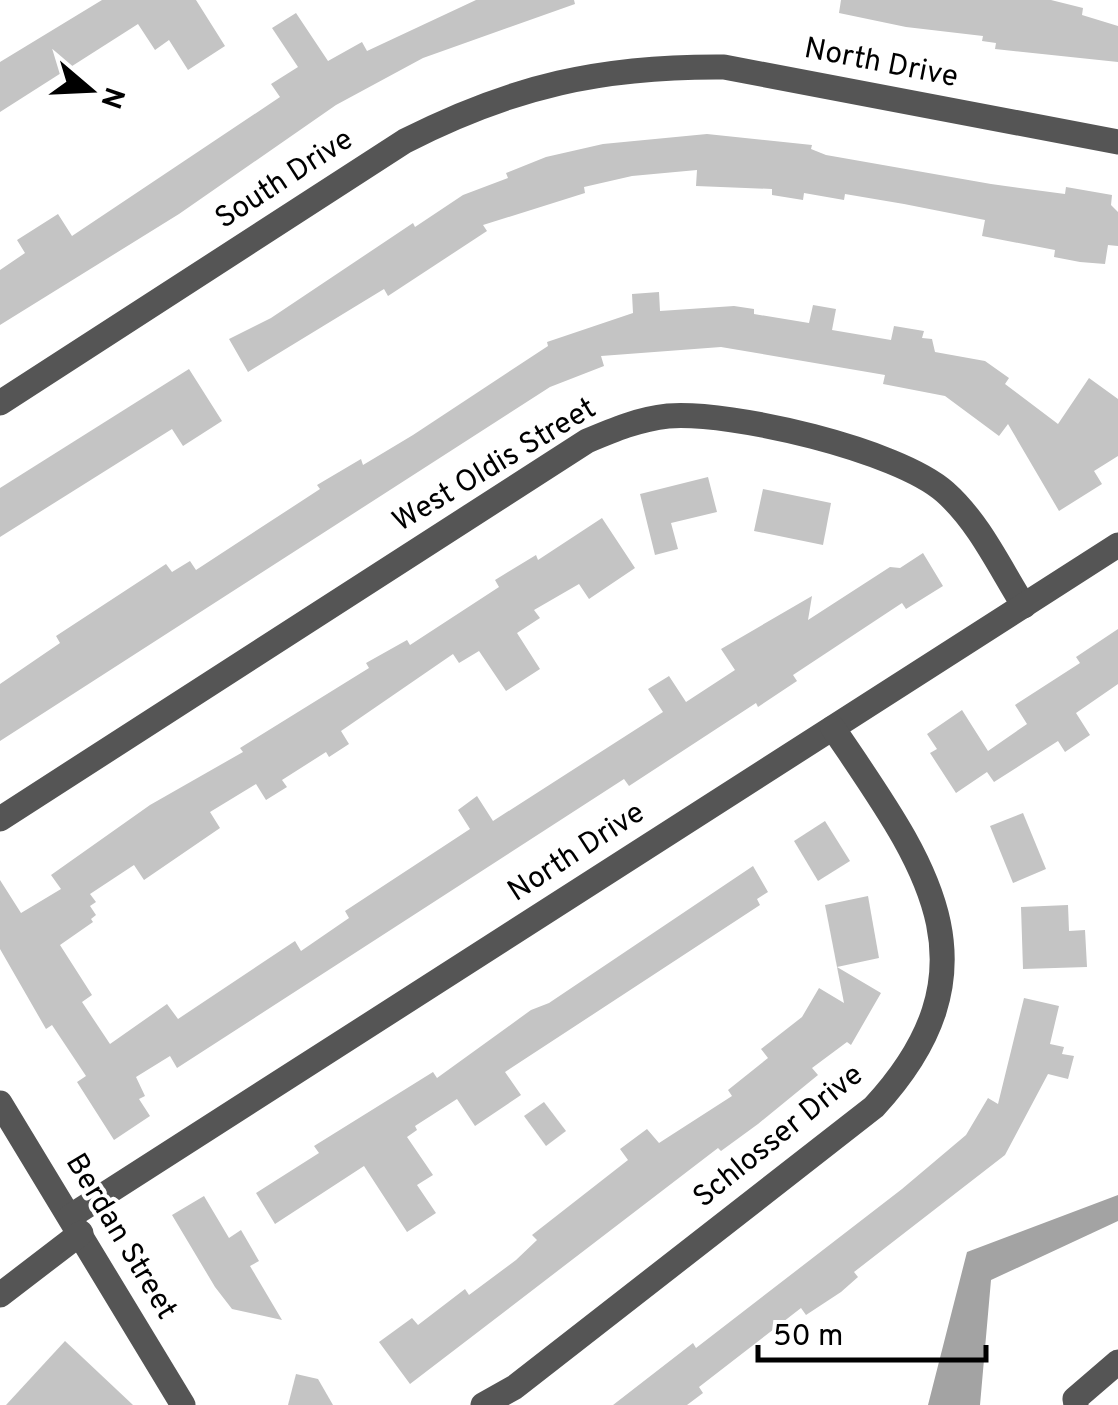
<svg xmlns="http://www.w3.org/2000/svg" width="1118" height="1405" font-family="Overpass,sans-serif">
<rect width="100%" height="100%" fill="#fff"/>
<polygon fill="#a3a3a3" points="1118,1195 1118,1221 991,1280 980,1405 928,1405 967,1252"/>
<g fill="#c4c4c4">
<polygon points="102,0 196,0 225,46 188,70 169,40 155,50 138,24 0,112 0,62"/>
<polygon points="476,0 574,0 575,4 423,58 336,105 179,214 0,325 0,270 25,253 17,240 58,214 72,236 280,97 271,84 298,67 272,28 296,13 328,61 362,42 367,51"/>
<polygon points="841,0 1051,0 1083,8 1082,15 1118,26 1118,62 995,49 996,43 982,41 983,36 906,27 839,13"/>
<polygon points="707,134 812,145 811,149 826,155 991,184 1065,194 1066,187 1112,195 1111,205 1118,212 1118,246 1108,245 1105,264 1080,262 1054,257 1055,250 982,236 985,220 904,204 845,194 844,200 804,193 803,200 772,195 772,189 696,186 697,170 632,176 584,187 585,193 483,225 487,231 388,296 384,289 248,372 229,339 271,318 413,223 415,227 463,195 508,178 506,173 546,157 603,144"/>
<polygon points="659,292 660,311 734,306 754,309 754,314 809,323 813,305 836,309 832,330 891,340 894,326 924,331 922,338 932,339 935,352 985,361 1009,378 1005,384 1058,424 1089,378 1118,399 1118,456 1094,471 1102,484 1059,511 1008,424 999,436 945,396 883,384 885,375 721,347 601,356 604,366 550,387 0,741 0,684 60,643 56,636 166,564 172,572 190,561 196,570 320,489 317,485 361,459 363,465 413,435 548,346 547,342 633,313 632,294"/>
<polygon points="189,369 222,421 183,446 172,429 0,537 0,488"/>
<polygon points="708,477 717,512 671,523 678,549 655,555 640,494"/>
<polygon points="763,489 831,503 823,545 754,531"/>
<polygon points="602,518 635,568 589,599 579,584 534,610 540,618 517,633 540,669 506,691 479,651 459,663 453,654 341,731 349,744 329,757 326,752 282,780 287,787 266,800 256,784 210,812 220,828 144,880 134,865 90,894 96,902 90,906 96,915 91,919 93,922 60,945 92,995 82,1002 110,1044 167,1004 178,1019 295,941 301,951 349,918 345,911 470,829 458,810 477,796 493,821 663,712 648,689 669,676 686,702 735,670 721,649 812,596 808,620 890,567 900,568 923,553 943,586 906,609 902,603 793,675 797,681 758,707 756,703 629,786 624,779 177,1068 170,1056 136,1077 145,1096 139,1099 150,1116 114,1140 77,1082 86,1076 52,1025 46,1029 0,949 0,880 21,913 61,889 51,875 150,805 243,752 240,748 369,668 366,663 407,640 410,645 499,587 495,580 536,555 538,560"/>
<polygon points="1118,629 1118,684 1076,713 1090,735 1065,752 1058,741 994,782 987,772 956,793 930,753 937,749 927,734 962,710 988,751 1027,724 1015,705 1080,663 1076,657"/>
<polygon points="1023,813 1046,869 1013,883 990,826"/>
<polygon points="825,821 850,861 818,881 794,841"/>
<polygon points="753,866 768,892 757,899 760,905 505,1072 521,1095 475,1126 457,1099 415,1126 417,1130 407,1137 433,1175 417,1185 436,1213 407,1232 364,1166 275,1224 256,1193 319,1153 314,1146 433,1072 437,1078 531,1010 549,1003"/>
<polygon points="868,896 879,958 837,967 825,905"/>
<polygon points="1068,905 1069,931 1085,930 1087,967 1023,969 1021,907"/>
<polygon points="837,967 881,993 851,1045 847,1042 812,1068 818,1075 758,1124 721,1151 718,1148 410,1384 379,1342 412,1318 418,1325 465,1289 469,1295 516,1260 537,1240 532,1235 628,1160 620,1149 647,1129 659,1143 732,1096 728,1090 768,1058 761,1049 802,1017 819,988 844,1003"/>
<polygon points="1024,998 1059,1006 1050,1044 1064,1047 1062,1054 1074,1056 1068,1079 1048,1074 1005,1155 854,1272 858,1277 841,1292 806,1315 801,1308 699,1387 703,1393 687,1405 613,1405 693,1343 696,1348 902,1189 966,1135 988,1098 998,1104"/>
<polygon points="544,1102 566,1131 546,1146 524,1116"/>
<polygon points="204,1196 229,1238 241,1230 259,1261 250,1266 282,1320 232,1309 215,1287 172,1215"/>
<polygon points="65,1341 133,1405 6,1405"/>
<polygon points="296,1374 318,1379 333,1405 288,1405"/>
</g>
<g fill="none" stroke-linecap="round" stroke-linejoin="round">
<g stroke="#555" stroke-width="25">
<path d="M0 403 405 141C513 86 602 66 724 67L1118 142"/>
<path d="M0 819 587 441C613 430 639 419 668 416 732 411 898 450 945 492 979 522 1000 568 1024 606"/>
<polyline points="0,1103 183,1405"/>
<polyline points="71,1216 1118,545"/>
<polyline points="0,1295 81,1233"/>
<path d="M483 1405 515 1387 874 1107C1006 964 921 859 833 728"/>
<polyline points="1076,1405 1075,1399 1118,1362"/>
</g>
</g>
<g text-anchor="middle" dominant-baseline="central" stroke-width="8" stroke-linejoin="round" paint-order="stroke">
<g font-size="30" fill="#000" stroke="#fff">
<text transform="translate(881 64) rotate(11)">North Drive</text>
<text transform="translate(285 180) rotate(-33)">South Drive</text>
<text transform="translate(495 466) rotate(-31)">West Oldis Street</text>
<text transform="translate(577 853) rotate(-33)">North Drive</text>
<text transform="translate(779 1137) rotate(-39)">Schlosser Drive</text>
<text transform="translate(120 1237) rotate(59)">Berdan Street</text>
</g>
</g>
<g transform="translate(90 90) rotate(109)" stroke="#ffffff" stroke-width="8" paint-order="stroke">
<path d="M0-8L18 38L0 25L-18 38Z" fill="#000000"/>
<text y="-15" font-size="28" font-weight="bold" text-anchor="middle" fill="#000000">N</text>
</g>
<path d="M758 1345v15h228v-15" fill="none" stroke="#000000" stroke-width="5"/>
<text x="773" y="1345" font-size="30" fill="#000000" stroke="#ffffff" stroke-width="8" paint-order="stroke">50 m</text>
</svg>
